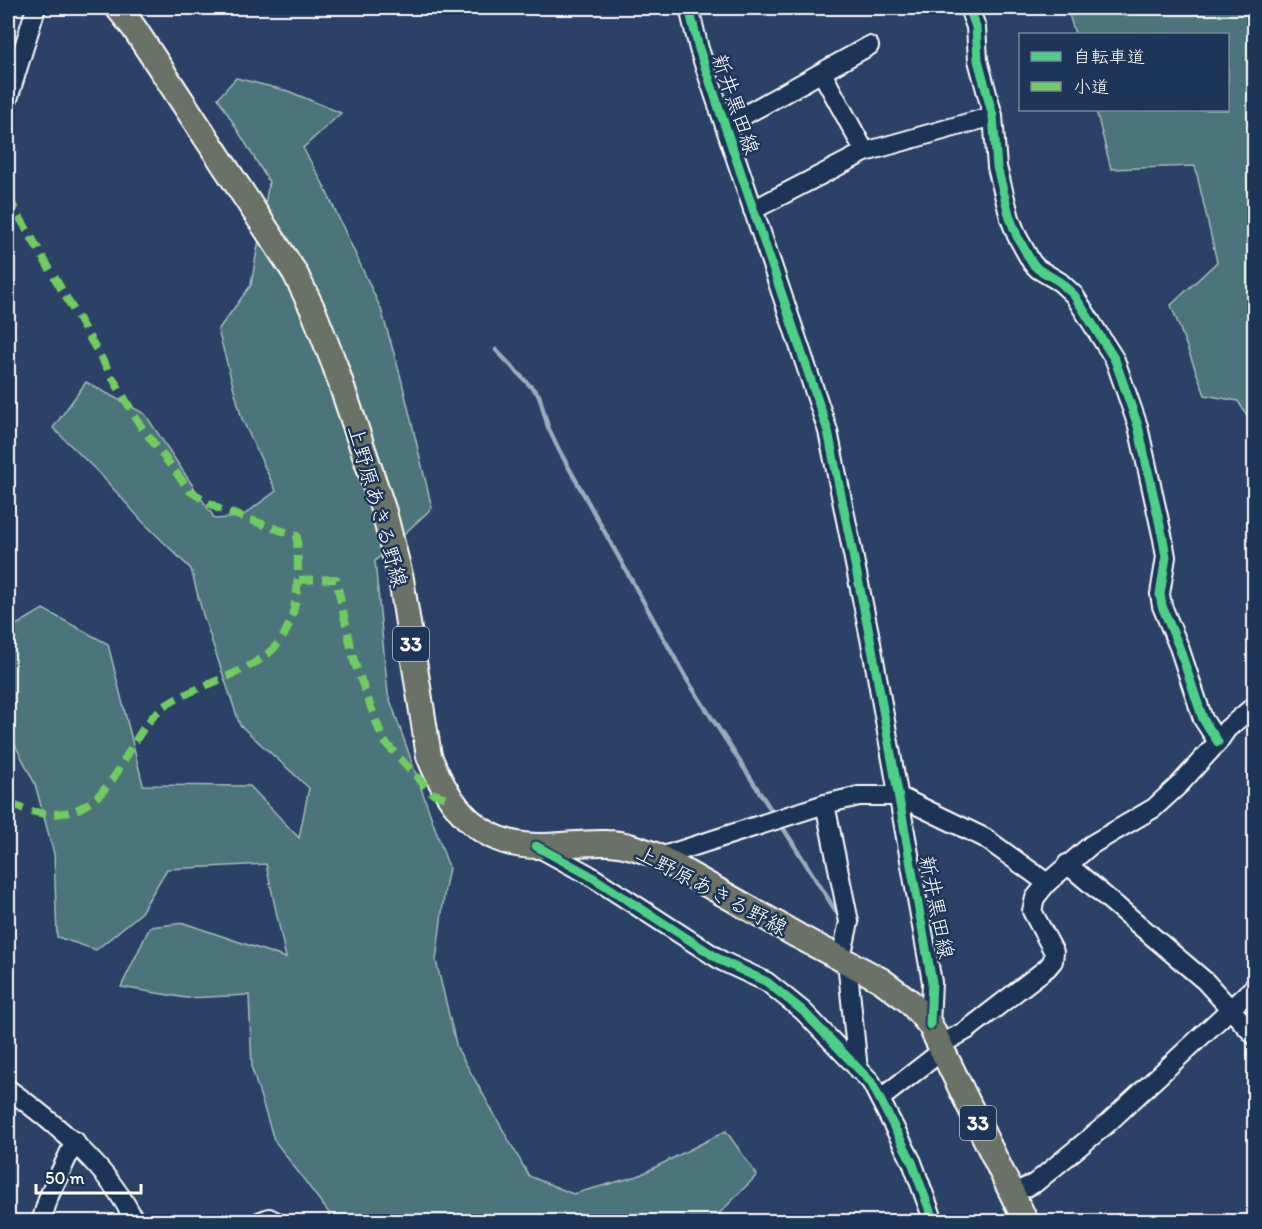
<svg xmlns="http://www.w3.org/2000/svg" width="1262" height="1229" font-family="Itim,'Klee One',sans-serif">
<rect width="100%" height="100%" fill="#2b4266"/>
<filter id="ink" filterUnits="userSpaceOnUse"><feTurbulence type="fractalNoise" baseFrequency=".0167" numOctaves="2"/><feDisplacementMap in="SourceGraphic" scale="12" xChannelSelector="R" yChannelSelector="G"/><feConvolveMatrix kernelMatrix="1 2 1 2 8 2 1 2 1" color-interpolation-filters="sRGB"/></filter>
<g filter="url(#ink)">
<g fill="#4c757a" stroke="#a6babc" stroke-width="1.5">
<polygon points="1067,8 1254,8 1254,427 1238,401 1205,395 1171,305 1217,262 1195,166 1111,169 1096,110 1228,110 1228,34 1075,34"/>
<polygon points="236,78 288,91 341,113 303,148 322,182 381,309 401,378 432,508 375,561 388,694 449,868 445,888 436,961 457,1048 529,1176 573,1194 638,1176 726,1131 757,1175 712,1221 335,1221 274,1140 252,1069 249,995 186,998 121,987 150,927 184,923 286,958 266,864 167,869 140,914 96,950 57,937 54,854 35,784 8,731 8,630 43,609 108,644 143,785 250,786 299,838 309,788 240,725 203,615 191,569 142,521 101,475 53,428 86,382 145,414 215,519 241,517 276,491 242,419 218,330 251,285 269,182 218,98"/>
</g>
<g fill="none" stroke-linecap="round" stroke-linejoin="round">
<g stroke="#9aabbe" stroke-width="4.5">
<polyline points="496,350 539,395 548,427 559,450 686,678 775,816"/>
<polyline points="780,823 839,916"/>
</g>
<defs>
<g id="minor">
<polyline points="689,8 699,49 828,431 871,643 932,982 930,1025"/>
<polyline points="969,8 976,27 978,60 993,116 997,167 1010,218 1017,236 1032,263 1038,269 1060,282 1074,295 1115,360 1138,426 1163,539 1166,557 1160,594 1162,606 1179,647 1203,719 1218,742"/>
<polyline points="822,73 865,152"/>
<polyline points="8,99 36,8"/>
<polyline points="725,126 869,46"/>
<polyline points="753,210 865,152 993,116"/>
<polyline points="825,804 849,922 841,958"/>
<polyline points="536,846 589,875 722,961 767,982 803,1011 871,1082 912,1162 934,1222"/>
<polyline points="660,857 825,804 859,796 898,796 985,838 1047,883"/>
<polyline points="1067,864 1205,981 1254,1035"/>
<polyline points="847,961 858,1070"/>
<polyline points="940,1045 967,1030 1047,968 1053,961 1054,952 1032,911 1035,898 1047,883 1091,845 1154,808 1179,785 1218,742 1227,729 1254,706"/>
<path d="M8 1089C55 1123 110 1168 135 1222"/>
<polyline points="880,1099 943,1050"/>
<polyline points="1012,1194 1035,1183 1108,1123 1254,987"/>
<polyline points="41,1222 49,1196 75,1141"/>
<polyline points="259,1222 269,1218 277,1222"/>
</g>
<path id="major" d="M118 8 134 28 295 273 313 310 335 366 384 512 401 579 429 756C449 806 479 846 538 846 560 846 584 842 607 843 624 843 640 849 655 855L798 936 881 980 909 1001 930 1025 1026 1222"/>
</defs>
<use href="#minor" stroke="#fff" stroke-width="22"/>
<use href="#major" stroke="#fff" stroke-width="28"/>
<use href="#minor" stroke="#1d3557" stroke-width="18"/>
<use href="#major" stroke="#6a7166" stroke-width="24"/>
<g stroke="#71cb61" stroke-width="8" stroke-dasharray="15 8" stroke-linecap="butt">
<path d="M8 197 140 425 190 491 219 509 297 536C298 569 301 605 284 635 263 672 203 681 168 704 129 729 124 786 82 807 56 820 32 813 8 803"/>
<polyline points="299,580 336,579 354,661 383,740 432,793 449,799"/>
</g>
<defs>
<g id="cycleway">
<polyline points="689,8 699,49 828,431 871,643 932,982 930,1025"/>
<polyline points="969,8 976,27 978,60 993,116 997,167 1010,218 1017,236 1032,263 1038,269 1060,282 1074,295 1115,360 1138,426 1163,539 1166,557 1160,594 1162,606 1179,647 1203,719 1218,742"/>
<polyline points="536,846 589,875 722,961 767,982 803,1011 871,1082 912,1162 934,1222"/>
</g>
</defs>
<use href="#cycleway" stroke="#1d3557" stroke-width="13"/>
<use href="#cycleway" stroke="#4dcf88" stroke-width="9"/>
</g>
</g>
<g text-anchor="middle" dominant-baseline="central" stroke-width="5" stroke-linejoin="round" paint-order="stroke">
<g fill="#1d3557" stroke="#bbc2cd" stroke-width="1.5">
<rect x="393" y="627" width="36" height="34" rx="4.5"/>
<rect x="960" y="1106" width="36" height="34" rx="4.5"/>
</g>
<g font-size="20" font-weight="bold" fill="#fff">
<text x="411" y="644">33</text>
<text x="978" y="1123">33</text>
</g>
<g font-size="21" fill="#fff" stroke="#1d3557">
<text transform="translate(736 104) rotate(71)">新井黒田線</text>
<text transform="translate(378 506) rotate(74)">上野原あきる野線</text>
<text transform="translate(712 890) rotate(28)">上野原あきる野線</text>
<text transform="translate(937 907) rotate(79)">新井黒田線</text>
</g>
</g>
<rect width="1262" height="1229" fill="none" stroke="#1d3557" stroke-width="30"/>
<rect x="15" y="15" width="1232" height="1199" fill="none" stroke="#fff" stroke-width="2" filter="url(#ink)"/>
<rect x="1019" y="33" width="210" height="78" fill="#1d3557" stroke="#77869a" stroke-width="1.5"/>
<rect x="1031" y="52" width="30" height="9" fill="#4dcf88" stroke="#77869a" stroke-width="1.5"/>
<text x="1073" y="63" font-size="18" fill="#ffffff">自転車道</text>
<rect x="1031" y="82" width="30" height="9" fill="#71cb61" stroke="#77869a" stroke-width="1.5"/>
<text x="1073" y="93" font-size="18" fill="#ffffff">小道</text>
<path d="M36 1184v9h105v-9" fill="none" stroke="#ffffff" stroke-width="3"/>
<text x="45" y="1184" font-size="18" fill="#ffffff" stroke="#1d3557" stroke-width="4.5" paint-order="stroke">50 m</text>
</svg>
